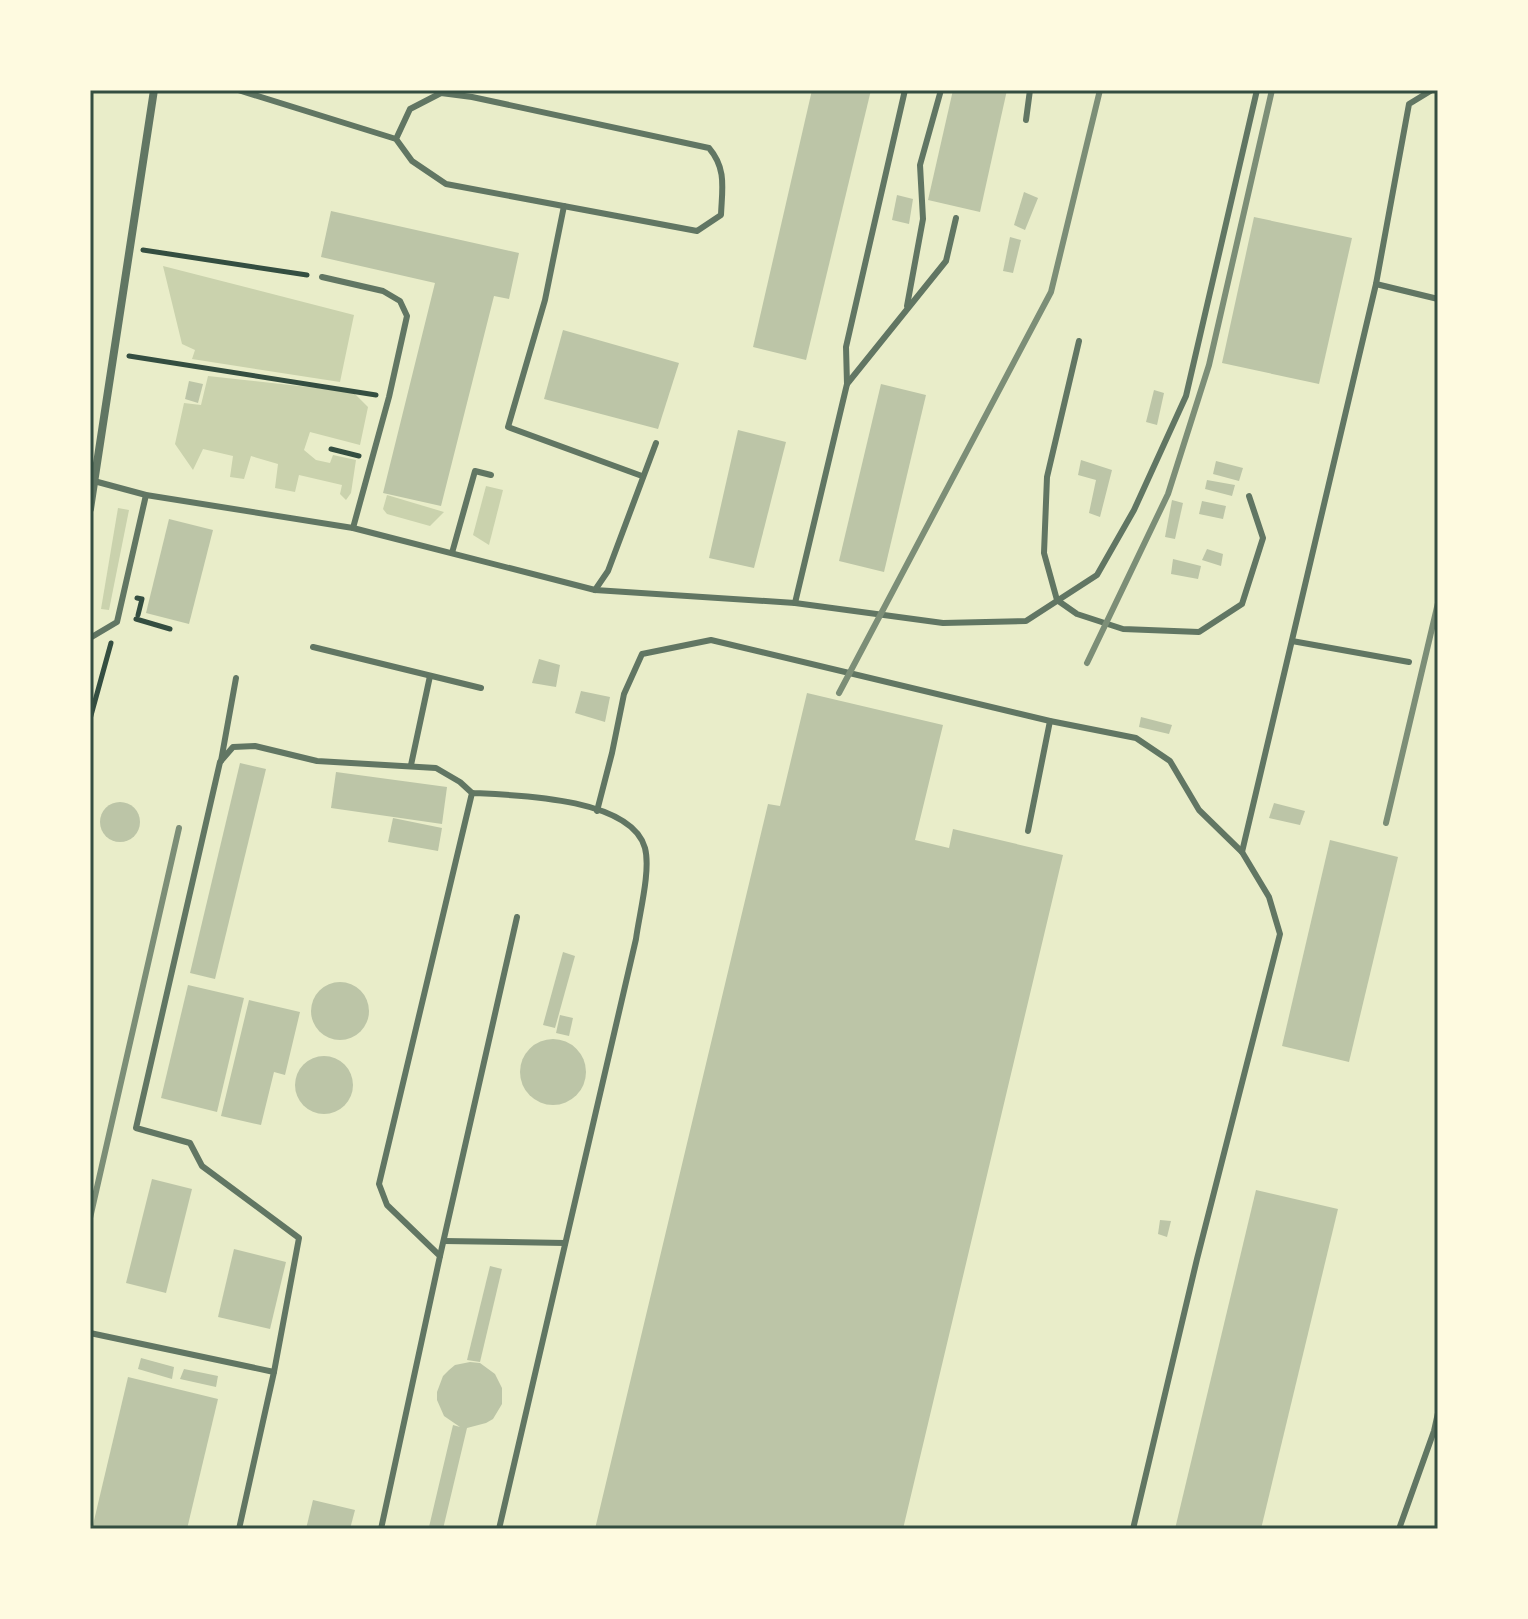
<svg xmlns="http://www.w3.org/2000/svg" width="1528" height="1619" font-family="'Fira Sans',sans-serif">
<rect width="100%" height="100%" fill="#e9edc9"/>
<g fill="#cad2ad">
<polygon points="163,266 354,315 340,382 192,359 195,350 182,344"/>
<polygon points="208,376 353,392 368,407 360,445 310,432 304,450 316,460 330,463 333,455 356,460 351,493 346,500 340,494 342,485 299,475 295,492 275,488 278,464 251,456 244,479 230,477 233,456 203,449 193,470 175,444 184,403 201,405"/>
<polygon points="486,486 503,490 489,545 473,535"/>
<polygon points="387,495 444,512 430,526 387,514 383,509"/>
<polygon points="118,508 129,510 109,610 101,609"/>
</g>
<g fill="#bcc5a7">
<polygon points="812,90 871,90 806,360 753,347"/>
<polygon points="953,90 1007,90 980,212 928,200"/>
<polygon points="1024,192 1038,198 1025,230 1014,225"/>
<polygon points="897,195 913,199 909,224 892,220"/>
<polygon points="331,211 519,253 509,299 494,296 441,506 383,493 435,283 321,257"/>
<polygon points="1254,217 1352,238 1319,384 1222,363"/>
<polygon points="1010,237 1021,240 1013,273 1003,271"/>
<polygon points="563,330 679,363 658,429 544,399"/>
<polygon points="189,381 203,384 198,403 185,399"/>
<polygon points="881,384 926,395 884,572 839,561"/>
<polygon points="1154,390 1164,393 1157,425 1146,422"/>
<polygon points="738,430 786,442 754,568 709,558"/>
<polygon points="1081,460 1112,470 1100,517 1089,513 1096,480 1078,475"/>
<polygon points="1216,461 1243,468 1239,481 1213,474"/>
<polygon points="1207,480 1235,485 1232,496 1205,489"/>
<polygon points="1172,500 1183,503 1175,539 1165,537"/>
<polygon points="1202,501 1226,506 1223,519 1199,514"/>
<polygon points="169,519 213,530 189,624 146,613"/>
<polygon points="1207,549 1223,554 1221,566 1202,560"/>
<polygon points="1173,559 1201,566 1198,579 1171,574"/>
<polygon points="539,659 560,665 556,687 532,683"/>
<polygon points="581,691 610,697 605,722 575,713"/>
<polygon points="807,693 943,725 915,840 949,848 953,829 1063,855 903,1529 595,1529 768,804 780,806"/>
<polygon points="1141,717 1172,725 1169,734 1139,727"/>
<polygon points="240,763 266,769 215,979 190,973"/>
<polygon points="336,772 447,787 442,824 331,808"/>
<circle cx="120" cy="822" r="20"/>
<polygon points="1274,803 1305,811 1300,825 1269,818"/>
<polygon points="393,818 442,828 438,851 388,842"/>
<polygon points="1330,840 1398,857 1349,1062 1282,1046"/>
<polygon points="563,952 575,956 555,1028 543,1025"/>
<circle cx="340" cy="1011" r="29"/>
<polygon points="188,985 244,998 217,1112 161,1098"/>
<polygon points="249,1000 300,1012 285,1075 274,1072 261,1125 221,1116"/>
<polygon points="560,1015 573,1018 569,1036 556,1033"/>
<circle cx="553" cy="1072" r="33"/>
<circle cx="324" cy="1085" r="29"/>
<polygon points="152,1179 192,1189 166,1293 126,1283"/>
<polygon points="1256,1190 1338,1209 1261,1529 1175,1529"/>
<polygon points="1160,1220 1171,1221 1167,1237 1158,1234"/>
<polygon points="234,1249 286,1262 270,1329 218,1317"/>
<polygon points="490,1266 502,1269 480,1362 467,1360"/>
<polygon points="141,1358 174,1367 172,1379 138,1369"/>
<polygon points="470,1362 480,1363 495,1374 502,1388 502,1404 493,1419 486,1423 467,1428 443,1529 436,1529 429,1527 453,1425 460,1427 444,1416 437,1400 437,1392 443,1376 449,1370 455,1365"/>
<polygon points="184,1369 218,1376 216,1387 180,1379"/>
<polygon points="128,1377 218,1399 187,1529 92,1529"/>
<polygon points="313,1500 355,1510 350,1529 306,1529"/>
</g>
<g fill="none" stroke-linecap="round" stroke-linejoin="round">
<g stroke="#344e41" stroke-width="5">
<polyline points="143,250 307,275"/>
<polyline points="129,356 376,395"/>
<polyline points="331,449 359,456"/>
<polyline points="137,598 142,599 138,615"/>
<polyline points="136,619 170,629"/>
<polyline points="90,719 111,643"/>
</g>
<g stroke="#617663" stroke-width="6">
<path d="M238 90 396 139 412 161 446 184 697 231 721 215C722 189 727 169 709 148L472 97 441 93 410 109 396 139"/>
<polyline points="1026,120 1030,90"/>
<polyline points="564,206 545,300 508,427 642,476"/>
<polyline points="322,277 383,291 400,301 407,316 389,397 353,528"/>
<polyline points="1376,284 1438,299"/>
<polyline points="907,306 923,219 920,165 941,90"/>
<polyline points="1079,341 1047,477 1044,553 1057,600 1077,614 1123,629 1199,632 1242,604 1263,538 1249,496"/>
<polyline points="847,384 846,347 905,90"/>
<polyline points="94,481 146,495 353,528 595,590 795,603 943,623 1026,621 1097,575 1134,510 1186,396 1257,90"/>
<polyline points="452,553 475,471 491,475"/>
<polyline points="595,590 608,571 656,443"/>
<polyline points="795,603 847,384 946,261 956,218"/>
<polyline points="90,638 117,622 146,495"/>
<polyline points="1292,641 1409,662"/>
<polyline points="313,647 481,688"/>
<polyline points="221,761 236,678"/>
<polyline points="411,765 430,676"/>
<path d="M472 793C514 795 631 797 645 848 651 871 639 915 636 939L499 1529"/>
<polyline points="597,811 612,753 624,694 642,654 711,640 1050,721 1136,738 1170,761 1199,810 1242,852 1269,897 1280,934 1197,1259 1133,1529"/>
<polyline points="1028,831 1050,721"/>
<polyline points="1242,852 1376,284 1409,104 1432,90"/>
<polyline points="444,1241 565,1243"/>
<polyline points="440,1256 517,917"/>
<polyline points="90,1333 274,1372"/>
<polyline points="239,1529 274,1372 299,1238 202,1166 190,1143 136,1128 220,762 233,747 255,746 317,761 436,768 460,782 472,793 379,1184 387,1205 440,1256 381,1529"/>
<polyline points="1399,1529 1434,1431 1438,1413"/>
</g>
<polyline stroke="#617663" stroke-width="8" points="90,509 154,90"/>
<g stroke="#7c8e77" stroke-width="6">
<polyline points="1087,663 1168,494 1209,365 1272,90"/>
<polyline points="839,693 1051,292 1100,90"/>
<polyline points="1386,823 1438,603"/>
<polyline points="90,1218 179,828"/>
</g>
</g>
<rect width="1528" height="1619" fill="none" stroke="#fefae0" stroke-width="184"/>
<rect x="92" y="92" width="1344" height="1435" fill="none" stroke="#344e41" stroke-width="3"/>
</svg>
